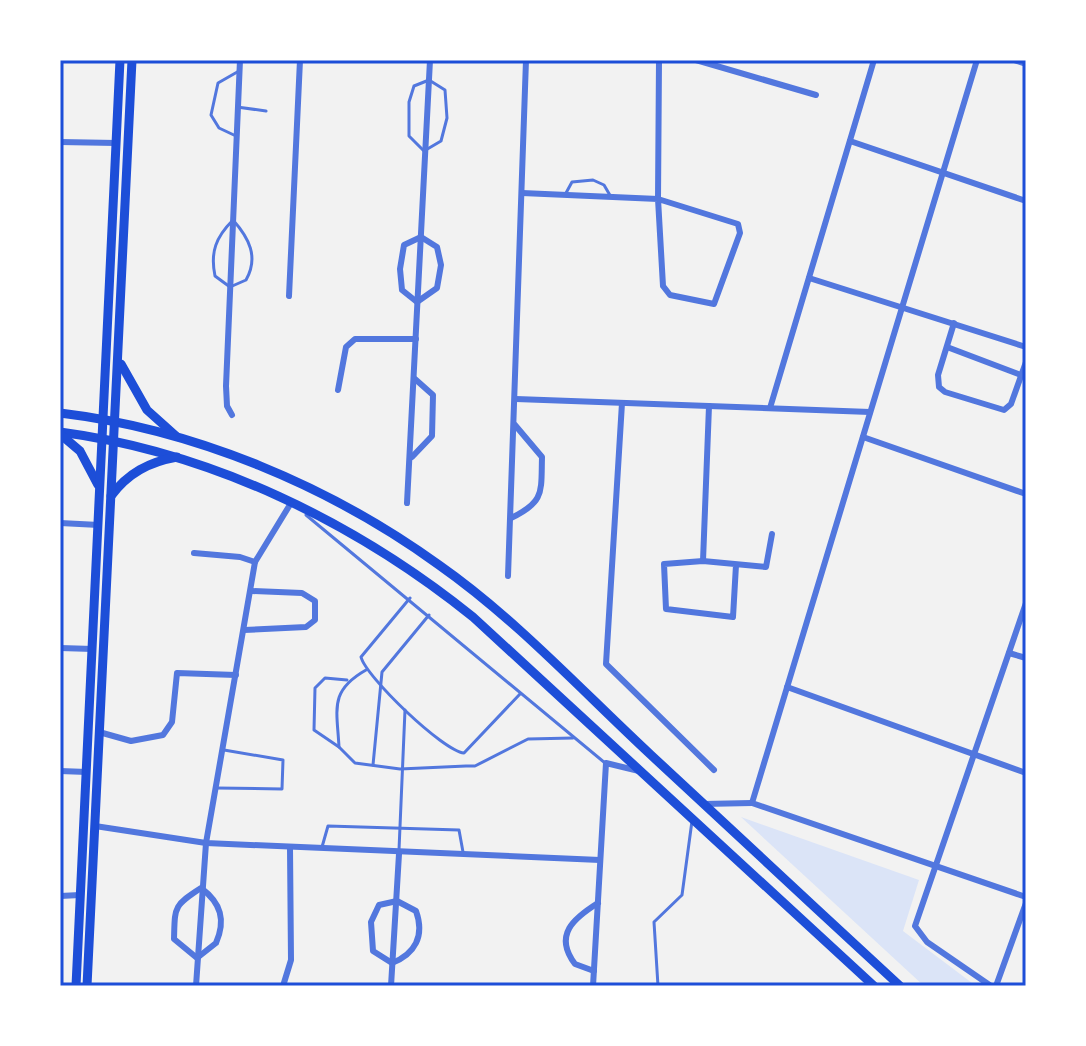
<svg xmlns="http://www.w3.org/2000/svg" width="1086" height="1046" font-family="Montserrat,sans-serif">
<rect width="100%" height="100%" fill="#f2f2f2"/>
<polygon fill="#dbe4f7" points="741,817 919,880 903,931 976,986 924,986"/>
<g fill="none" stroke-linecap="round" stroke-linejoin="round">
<g stroke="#5277de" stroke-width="3">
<polygon points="429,80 445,90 447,118 441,141 424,151 409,136 409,102 414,86"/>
<polyline points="237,107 266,111"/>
<polyline points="236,136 219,128 211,115 218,83 239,71"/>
<polyline points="566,193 572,182 593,180 604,185 611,197"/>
<path d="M233 220C249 238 259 257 246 280L230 287 215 276C210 252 216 237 233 220Z"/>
<polyline points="306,515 605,763"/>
<path d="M410 598 361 657C366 677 443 751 464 753L520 694"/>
<path d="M366 670C329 691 337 709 339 747L355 763 400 769 466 766H475L528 739 573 738"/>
<polyline points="339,747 314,730 315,688 325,678 347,680"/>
<polyline points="373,765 382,672 429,615"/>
<polyline points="216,788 282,789 283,760 224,750"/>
<polyline points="322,847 328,826 459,830 463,852"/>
<polyline points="399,850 405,710"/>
<polyline points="658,986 654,922 682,895 692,821"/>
</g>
<g stroke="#5277de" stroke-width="6">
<polyline points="696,60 816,95"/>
<polyline points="977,60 752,803 1026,897"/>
<polyline points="1014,60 1026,64"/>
<polyline points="850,141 1026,201"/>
<polyline points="60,142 116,143"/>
<polyline points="522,193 658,199 738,224 740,233 714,304 670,295 663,286 658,199 659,60"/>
<polygon points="421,237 437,247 441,265 437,288 417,302 402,290 400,269 404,245"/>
<polyline points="809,278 1026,347"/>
<polyline points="289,296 300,60"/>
<polyline points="954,323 938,375 939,387 945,392 1004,410 1011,404 1026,362"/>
<polyline points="947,347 1021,375"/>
<polyline points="338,390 346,347 355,339 416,339"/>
<polyline points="516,399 870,412"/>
<polyline points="622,403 606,664 714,770"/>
<polyline points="770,408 874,60"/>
<polyline points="232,415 227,406 226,386 240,60"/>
<polyline points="863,437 1026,494"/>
<polyline points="412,457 432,436 433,395 415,379"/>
<polyline points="407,503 430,60"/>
<path d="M511 518C545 502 541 492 542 457L515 425"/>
<polyline points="60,523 99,525"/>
<polyline points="194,553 240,557 255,562"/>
<polyline points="703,561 709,406"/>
<polyline points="736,565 733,617 666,609 664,564 703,561 766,567 772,534"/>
<polyline points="508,576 526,60"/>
<polyline points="244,630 306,627 315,620 315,601 302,593 252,591"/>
<polyline points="60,648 93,649"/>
<polyline points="1009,653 1026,658"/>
<polyline points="787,687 1026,773"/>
<polyline points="99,732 131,741 163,735 172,722 177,673 236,675"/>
<polyline points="60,771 87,772"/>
<polyline points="703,804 752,803"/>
<polyline points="95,826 206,843 600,860"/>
<path d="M201 888C221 903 226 920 216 943L197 958 174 939C175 907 173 906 201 888Z"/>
<polyline points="60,896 80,895"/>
<path d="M397 901 416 911C425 936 415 954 392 963L373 951 371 922 379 905Z"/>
<path d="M594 971 575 964C553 935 574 918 598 903"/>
<polyline points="196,986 206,843 255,562 291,503"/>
<polyline points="283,986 291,960 290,848"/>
<polyline points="391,986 399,854"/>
<polyline points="593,986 606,763 639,771"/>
<polyline points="991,986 927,942 915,926 1026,603"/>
<polyline points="996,986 1026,903"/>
</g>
<g stroke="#1d4ed8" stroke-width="9">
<path d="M60 413C194 429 330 486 439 565 516 619 582 691 651 755 734 833 817 909 900 986"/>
<path d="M60 432C211 452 355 522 473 617L874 986"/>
</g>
<g stroke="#1d4ed8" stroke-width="9">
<polyline points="121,364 147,410 176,436"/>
<polyline points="60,434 80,451 98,485"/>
<path d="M111 496C128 473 149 462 177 457"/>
<polyline points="76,986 120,60"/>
<polyline points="87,986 132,60"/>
</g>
</g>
<rect width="1086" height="1046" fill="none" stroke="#ffffff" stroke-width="124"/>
<rect x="62" y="62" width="962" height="922" fill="none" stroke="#1d4ed8" stroke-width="3"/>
</svg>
